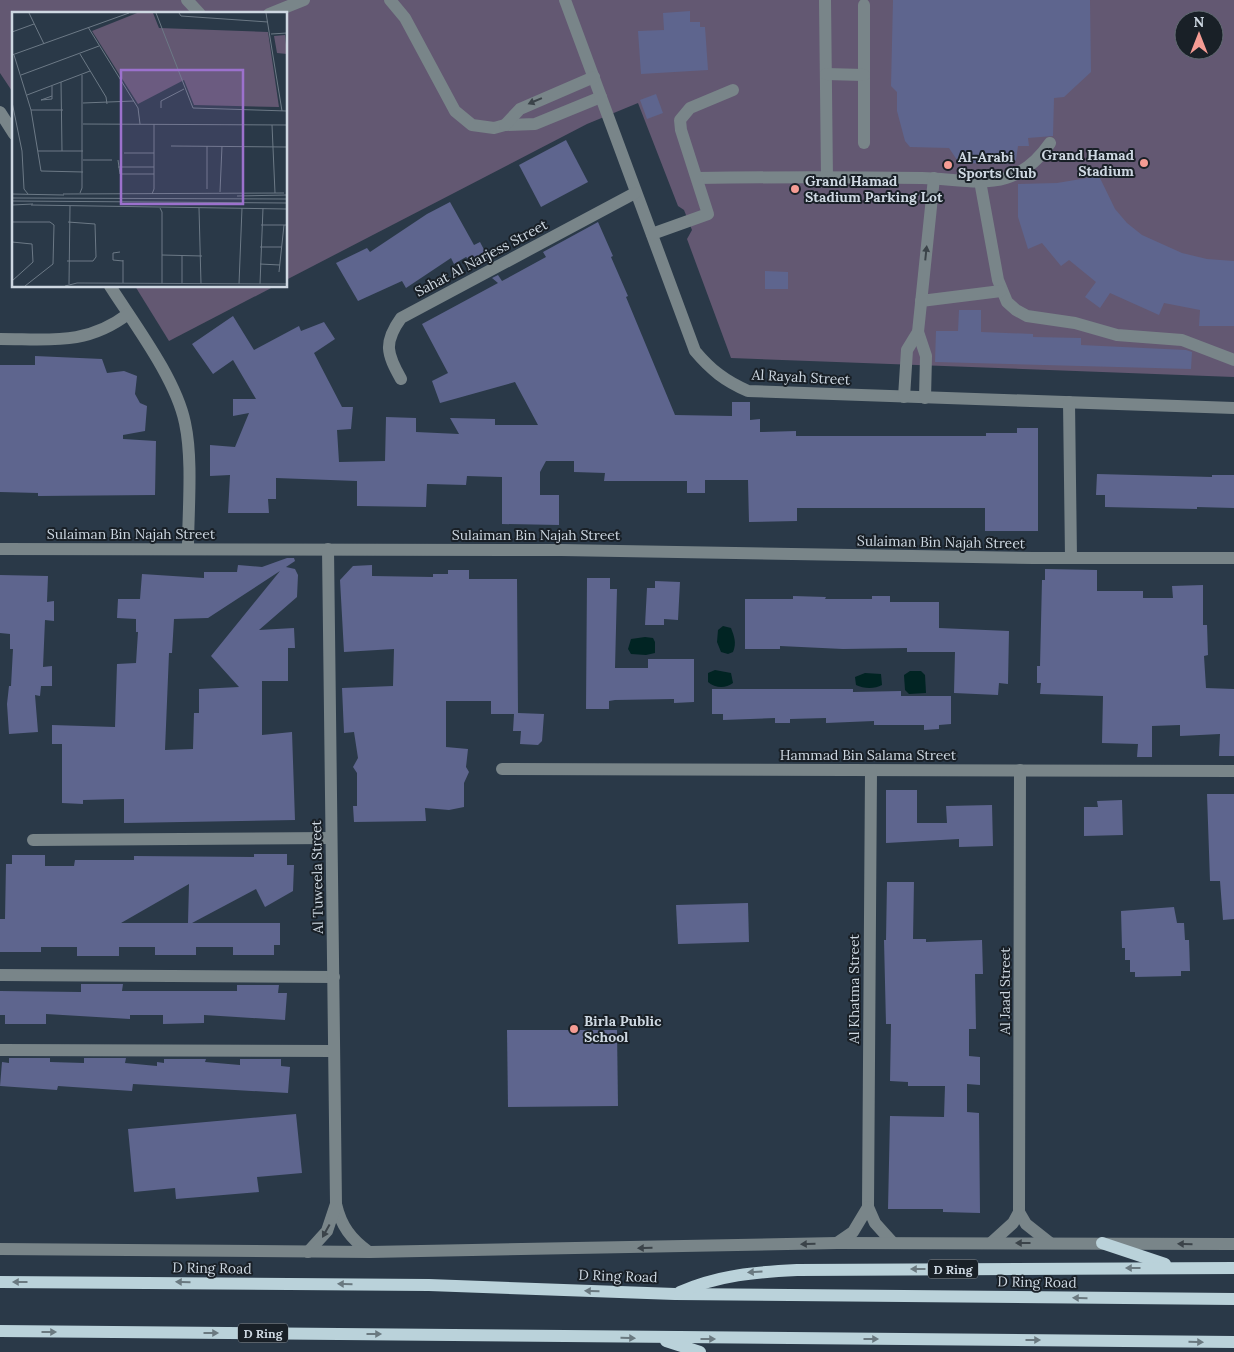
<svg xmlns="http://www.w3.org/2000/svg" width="1234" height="1352" font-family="Lora,serif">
<rect width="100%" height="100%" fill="#2a3948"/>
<g fill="#635872" fill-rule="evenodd">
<path d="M0 0H1234V377L731 358 687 239 692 230 684 210 678 206 638 103 587 124 286 280V14H14V94L0 73ZM1184 20H1214V50H1184Z"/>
<polygon points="135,286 275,286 169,341"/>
</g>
<g fill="#012423">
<path d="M723 626 731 628C734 636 737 643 733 652L728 654 721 652 717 642 718 630Z"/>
<polygon points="645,637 653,638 655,642 655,653 646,655 631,654 628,649 631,639"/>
<path d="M715 670 731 673 733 683C725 689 715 688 708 682V673Z"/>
<polygon points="910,671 921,671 925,675 926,693 909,694 905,690 904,675"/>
<path d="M865 673 881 674 882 685C875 689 864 689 856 685L855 677Z"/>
</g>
<g fill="#5e658e" fill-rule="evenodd">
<polygon points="893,0 1090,0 1091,72 1064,97 1054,98 1053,136 1028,138 1029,146 1018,146 1016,160 1012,164 959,163 949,148 910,147 905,141 897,111 897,92 891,86"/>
<polygon points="690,11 690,22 700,22 700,27 705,27 708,70 641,74 638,31 664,30 663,13"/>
<polygon points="656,94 663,113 647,119 640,100"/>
<polygon points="566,140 588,182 541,207 519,165"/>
<polygon points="1099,176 1115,209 1127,223 1142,235 1182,253 1207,259 1234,261 1234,326 1199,326 1200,310 1164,303 1159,315 1110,293 1100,308 1085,297 1096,282 1069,260 1061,266 1042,243 1028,249 1018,217 1018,184 1057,183"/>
<polygon points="450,202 474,245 480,242 490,261 478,267 466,257 454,264 451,258 406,288 402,281 358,301 336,263 367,248 370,252 427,214"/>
<polygon points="598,222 613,256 611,257 628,296 626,297 675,415 732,416 732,402 750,402 750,420 760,419 760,432 796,431 796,436 986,436 986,433 1017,433 1017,428 1038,428 1038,531 985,531 985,508 797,508 797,521 749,522 748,480 705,480 705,493 687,493 687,481 604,481 605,473 574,472 574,461 546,461 540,472 540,495 559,495 559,525 502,524 502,477 467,476 466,485 427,484 426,507 357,506 357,481 276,478 276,499 268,499 269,513 228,513 230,475 210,476 210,445 235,447 249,413 233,416 233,399 256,399 233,360 213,374 192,344 233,316 254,350 299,326 301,331 324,322 335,339 314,353 342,407 353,407 351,429 337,430 339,462 385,461 386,417 416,418 416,432 459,434 450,418 495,419 495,425 538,425 515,382 440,403 432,381 448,373 422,324 498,283 492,278 498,275 502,281 546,257 543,252"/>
<polygon points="765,271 788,272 788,289 765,289"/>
<polygon points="959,310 981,310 981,332 1033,334 1033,337 1081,338 1081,345 1186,350 1192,352 1191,369 935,362 936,331 958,331"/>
<polygon points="35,356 102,359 107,373 124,371 137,376 135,394 140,403 147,406 145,431 123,435 123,439 156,441 155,495 38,496 38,493 0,492 0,365 35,365"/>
<polygon points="1097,474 1212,477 1212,475 1234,475 1234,508 1197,507 1197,509 1105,507 1105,495 1096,495"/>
<path d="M287 558H294L295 561 286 567 295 569 298 575 297 597 259 630 294 628 295 648H288V681H262V735L292 732 295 820 124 823V799L83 800V804L62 803V744H52V725L115 727 117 664 136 663 138 632H136V619L117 618 118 599H140L142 574 204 578V572H237L238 565 262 567ZM280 571 211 656 239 687 199 689V713H194L193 749 165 750 169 653H172L174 619 208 618Z"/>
<polygon points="372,565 372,576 433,577 433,574 448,574 448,570 469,570 469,579 517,579 518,713 544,714 542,741 538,745 520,744 521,731 513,731 514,714 491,714 491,701 446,701 446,747 468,749 466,767 469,772 464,783 464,807 449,810 425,808 426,821 354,822 353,806 357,806 357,773 353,767 358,758 354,732 344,733 342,688 393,686 394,649 344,652 340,580 353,566"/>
<polygon points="1045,569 1097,570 1097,591 1143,591 1143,598 1173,598 1172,586 1203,585 1203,625 1207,625 1208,655 1204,656 1206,688 1234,689 1234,756 1219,756 1220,734 1180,736 1180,725 1152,726 1152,757 1137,757 1138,744 1102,743 1103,696 1040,694 1041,683 1037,683 1037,666 1040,666 1042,580 1045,580"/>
<polygon points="0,575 48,576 47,602 54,601 54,621 45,620 43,667 52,666 52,686 41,686 40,696 35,695 38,732 9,734 7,704 9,686 11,686 13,649 10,649 10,634 0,633"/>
<polygon points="587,578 610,578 610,589 617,589 615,668 648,668 648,659 694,659 694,702 674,703 674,699 615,700 609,701 609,709 586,709"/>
<polygon points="655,581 680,582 678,620 664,619 664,625 645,625 647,588 655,588"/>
<polygon points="793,596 826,597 825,599 872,599 872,596 890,596 890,602 939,602 939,628 1009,631 1008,684 999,683 998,695 954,693 955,652 907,652 907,648 843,649 780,646 780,649 745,649 745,599 793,599"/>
<polygon points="712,689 853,689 853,692 901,691 901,696 951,696 951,724 939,725 939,729 924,730 924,725 874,725 874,721 826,723 826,718 790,719 790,723 775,723 775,718 723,720 723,714 712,714"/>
<polygon points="886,790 917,790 917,823 947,823 946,806 992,805 993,846 959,847 959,839 886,843"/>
<polygon points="1207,794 1234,794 1234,919 1223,920 1220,881 1210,881"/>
<polygon points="1122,800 1123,835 1084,836 1084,807 1098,807 1097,801"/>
<path d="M254 854H287V865H294L293 891 265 907 256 889 192 923H280V945H274V955H233V947H196V955H155V947H119V956H77V947H41V952H0V919H5L6 864H12V855H45V866H74L75 860H134V856L254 857ZM189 884 188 923H121Z"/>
<polygon points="887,882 914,882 913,939 926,939 926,942 982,940 983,974 975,974 976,1029 969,1029 969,1056 980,1057 980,1085 967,1084 967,1112 979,1113 980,1213 943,1212 943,1209 888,1209 890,1116 944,1117 945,1086 908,1086 908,1082 890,1081 891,1024 886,1024 884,940 886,940"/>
<polygon points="748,903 749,942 678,944 676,905"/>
<polygon points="1174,907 1177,923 1184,923 1185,940 1189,940 1190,971 1181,971 1181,976 1135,977 1135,972 1130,972 1130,960 1125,960 1125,948 1122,948 1121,911"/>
<polygon points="81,984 123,984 122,991 237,991 237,985 279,985 278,993 287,993 285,1020 204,1015 204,1023 163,1024 163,1015 130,1015 130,1019 46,1014 46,1024 5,1024 5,1015 0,1015 0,991 81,992"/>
<polygon points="507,1030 617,1030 618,1106 508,1107"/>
<polygon points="9,1058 50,1058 50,1062 84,1063 84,1058 126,1058 125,1063 157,1066 157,1062 164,1063 164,1059 206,1059 205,1062 240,1065 240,1059 281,1059 281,1066 290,1067 288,1093 133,1084 132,1091 58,1086 57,1090 0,1086 2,1062 9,1063"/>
<polygon points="296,1114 302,1173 257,1177 259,1192 176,1199 175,1188 134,1192 128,1129"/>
</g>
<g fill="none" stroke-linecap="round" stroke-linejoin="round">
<g stroke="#798589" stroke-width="12">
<polyline points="187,0 200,14"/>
<polyline points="390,0 405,18 455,111 472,125 494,128 505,125 535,124 601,97"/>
<path d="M565 0 695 351C711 370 725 381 748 391L1234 408"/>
<polyline points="825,0 827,178"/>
<polyline points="864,5 864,143"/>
<polyline points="269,14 304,0"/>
<polyline points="826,74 864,75"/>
<polyline points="0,112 14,134"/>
<polyline points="505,125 520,109 594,77"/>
<path d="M697 178C772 177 847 177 922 178 949 178 980 186 1006 178 1026 172 1039 159 1050 143"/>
<polyline points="980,181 998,280 1007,302 1016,310 1027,316 1075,323 1117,335 1182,340 1234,360"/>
<polyline points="652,234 708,214 681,130 680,120 690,108 733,90"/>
<path d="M110 286C135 325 176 379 185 423 193 460 188 511 188 549"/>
<polyline points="921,301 1001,291"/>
<polyline points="918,332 926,356 925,398"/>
<path d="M0 339C49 339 86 346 128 314"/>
<path d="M401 379C387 354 383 343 401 318L635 193"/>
<polyline points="904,397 907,350 918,332 934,178"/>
<polyline points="1069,402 1071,558"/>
<polyline points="0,549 561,550 1033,558 1234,558"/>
<polyline points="502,769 1234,771"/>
<polyline points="1020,770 1019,1212 1026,1224 1050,1243"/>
<polyline points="33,840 331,838"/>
<polyline points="0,975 334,977"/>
<polyline points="0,1050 334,1051"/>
<path d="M336 1204C341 1226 351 1239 369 1252"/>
<polyline points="868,1207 871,771"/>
<polyline points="837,1243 853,1232 868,1207 875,1223 893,1243"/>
<polyline points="991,1243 1013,1223 1019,1212"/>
<polyline points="0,1249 370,1252 837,1243 1234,1244"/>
<polyline points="308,1252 327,1231 336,1204 328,549"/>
</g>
<g stroke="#bad2da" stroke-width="12">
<polyline points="1102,1243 1165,1264"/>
<polyline points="0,1282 429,1285 675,1294 1234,1299"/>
<path d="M680 1292C719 1275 756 1272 797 1270L1234 1268"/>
<polyline points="0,1331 1234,1342"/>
<polyline points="666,1341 700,1352"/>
</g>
</g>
<defs><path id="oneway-solid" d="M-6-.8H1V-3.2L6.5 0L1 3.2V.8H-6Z" transform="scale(1.25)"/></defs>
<g fill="#3b4349">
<use href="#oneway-solid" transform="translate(535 101) rotate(157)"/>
<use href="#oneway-solid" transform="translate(926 253) rotate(-84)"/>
<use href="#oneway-solid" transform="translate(326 1231) rotate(119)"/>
<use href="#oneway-solid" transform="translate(1023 1243) rotate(-180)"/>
<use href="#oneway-solid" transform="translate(808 1244) rotate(178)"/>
<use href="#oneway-solid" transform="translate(1185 1244) rotate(-179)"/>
<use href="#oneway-solid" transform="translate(645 1248) rotate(179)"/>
</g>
<g fill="#6a7980">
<use href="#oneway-solid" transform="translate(1133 1268) rotate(180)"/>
<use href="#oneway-solid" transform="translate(918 1269) rotate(180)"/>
<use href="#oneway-solid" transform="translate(755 1272) rotate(177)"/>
<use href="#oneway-solid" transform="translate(20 1282) rotate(180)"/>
<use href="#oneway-solid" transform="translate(183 1282) rotate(-179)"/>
<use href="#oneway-solid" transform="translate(345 1284) rotate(-179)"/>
<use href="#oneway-solid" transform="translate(592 1291) rotate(-178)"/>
<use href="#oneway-solid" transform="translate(1080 1298) rotate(-179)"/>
<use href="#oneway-solid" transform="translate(49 1332)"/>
<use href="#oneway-solid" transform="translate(211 1333)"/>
<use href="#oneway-solid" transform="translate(374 1334)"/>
<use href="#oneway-solid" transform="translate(628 1338) rotate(1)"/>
<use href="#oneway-solid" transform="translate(708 1339)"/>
<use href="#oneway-solid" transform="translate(871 1339)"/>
<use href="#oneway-solid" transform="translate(1033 1340)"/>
<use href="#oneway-solid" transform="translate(1196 1342) rotate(1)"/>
</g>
<g fill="#f59c94" stroke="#192027" stroke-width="2">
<circle cx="1144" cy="163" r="5"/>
<circle cx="948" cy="165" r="5"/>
<circle cx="795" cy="189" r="5"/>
<circle cx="574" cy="1029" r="5"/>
</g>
<g text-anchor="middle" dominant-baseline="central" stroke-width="4" stroke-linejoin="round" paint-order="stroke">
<g fill="#192027" stroke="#98a1aa" stroke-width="1">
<rect x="928" y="1259.5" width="50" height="19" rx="4"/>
<rect x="238" y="1323.5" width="50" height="19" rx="4"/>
</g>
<g font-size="12" font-weight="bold" fill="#ced8e2">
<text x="953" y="1269">D Ring</text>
<text x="263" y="1333">D Ring</text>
</g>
<g font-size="14" font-weight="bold" fill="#ced8e2" stroke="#192027" text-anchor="start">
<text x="1134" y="155" text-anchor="end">Grand Hamad<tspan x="1134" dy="16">Stadium</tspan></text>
<text x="958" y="157">Al-Arabi<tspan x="958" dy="16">Sports Club</tspan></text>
<text x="805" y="181">Grand Hamad<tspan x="805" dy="16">Stadium Parking Lot</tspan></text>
<text x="584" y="1021">Birla Public<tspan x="584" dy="16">School</tspan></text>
</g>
<g font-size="14" fill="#ced8e2" stroke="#192027">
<text transform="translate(481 258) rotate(-28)">Sahat Al Narjess Street</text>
<text transform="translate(801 377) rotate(3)">Al Rayah Street</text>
<text x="131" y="534">Sulaiman Bin Najah Street</text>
<text x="536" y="535">Sulaiman Bin Najah Street</text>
<text transform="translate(941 542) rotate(1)">Sulaiman Bin Najah Street</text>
<text x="868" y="755">Hammad Bin Salama Street</text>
<text transform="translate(317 877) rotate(-91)">Al Tuweela Street</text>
<text transform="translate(854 989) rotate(-90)">Al Khatma Street</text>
<text transform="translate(1005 991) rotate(-90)">Al Jaad Street</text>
<text transform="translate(212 1268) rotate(1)">D Ring Road</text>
<text transform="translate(618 1276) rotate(2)">D Ring Road</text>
<text transform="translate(1037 1282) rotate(1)">D Ring Road</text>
</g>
</g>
<g transform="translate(12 12)">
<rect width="275" height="275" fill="#2a3948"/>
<path d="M125 1H141L147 16 256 20 267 95 182 93 172 68 126 92 80 19ZM273 23 275 42 265 41 262 24Z" fill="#635872"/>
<path fill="none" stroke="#6c7986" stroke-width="1" d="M17 1 32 32M144 1 181 96 275 99M167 1 169 4 256 10M254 1 270 99M76 15 126 96 128 112M0 20 22 12M259 22 275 21M68 42 94 85 95 92M0 43 117 1M2 43 19 98 29 159 71 160M9 63 87 34M49 70 50 139M40 74V87L29 88 40 84M15 83 78 59M0 90 10 139 12 177 16 182M71 91 122 89M149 96V89L172 77M19 98H51M71 112 275 113M260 113 263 181M159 134 275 135M26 139H71M112 141H142M71 148H100M106 148 108 162H142M106 155H142M195 177V134M208 180 210 134M68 181 70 176V63M0 182 52 183M51 182 272 181M140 182 142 177V112M225 184 275 183M0 186 275 187M0 189 275 191M0 193 21 192M19 193 275 197M148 196 150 200V272M187 196 189 272M0 210H38L42 213 41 252 13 274M249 213H275M0 230 20 232 21 250 0 269M248 235H270M108 240 101 241V248L111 249M150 243 190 244M55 249H81L84 245 83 212 56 210M248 252 268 253M267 260 272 213M111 271V248M57 272 58 194M170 272V243M227 272 230 196M248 272 251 196M53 274 65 271 275 272"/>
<path fill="#9c71cd" fill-opacity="0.15" stroke="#9c71cd" stroke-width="2.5" d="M109 58H231V192H109Z"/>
<rect width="275" height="275" fill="none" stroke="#ced8e2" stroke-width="2.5"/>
</g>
<g transform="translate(1199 35)"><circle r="24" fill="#192027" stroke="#616a72"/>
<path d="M0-4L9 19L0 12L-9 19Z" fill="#f59c94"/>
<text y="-8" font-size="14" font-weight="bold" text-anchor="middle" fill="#ced8e2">N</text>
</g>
</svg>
